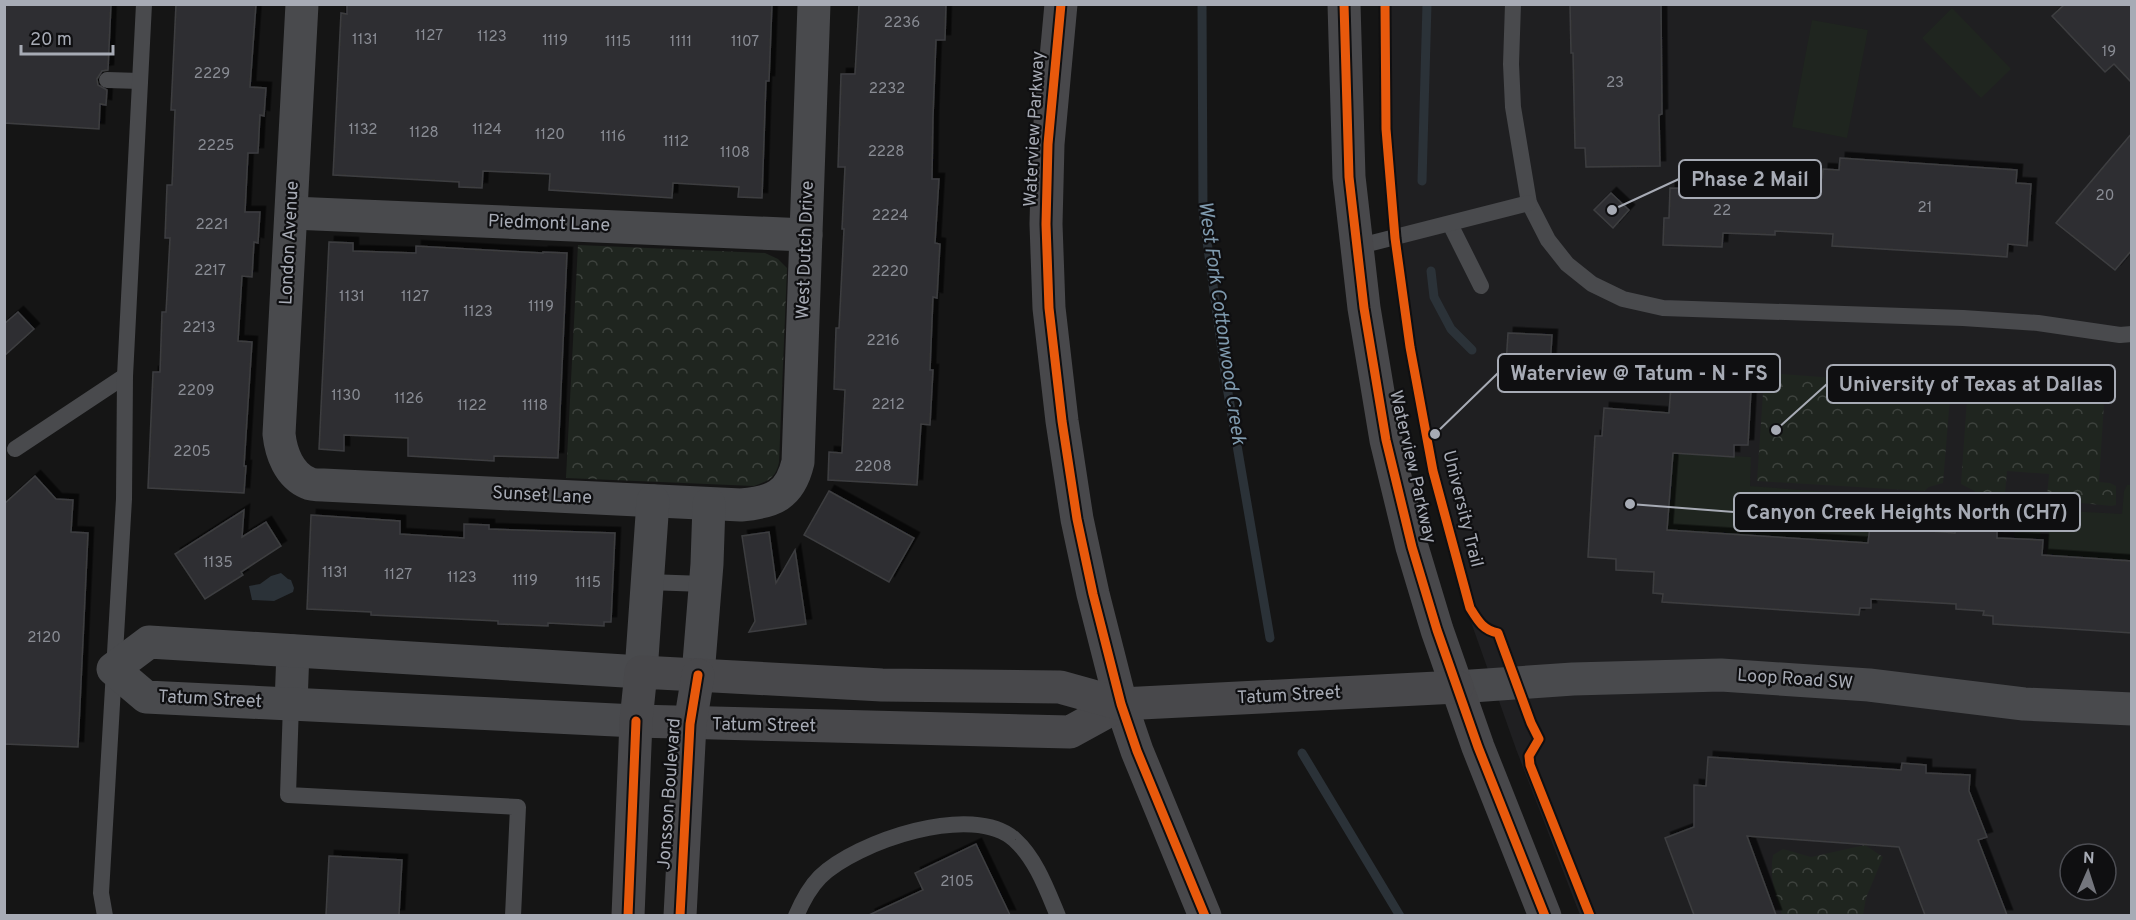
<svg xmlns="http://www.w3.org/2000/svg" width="2136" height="920" font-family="Overpass,sans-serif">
<defs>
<pattern id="park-crowns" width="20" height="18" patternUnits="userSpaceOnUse" patternTransform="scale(1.5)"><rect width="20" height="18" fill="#1f251f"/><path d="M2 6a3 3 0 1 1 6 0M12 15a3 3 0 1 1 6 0" fill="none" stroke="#3d423d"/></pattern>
<filter id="shadow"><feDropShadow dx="5.5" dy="-5.5" stdDeviation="0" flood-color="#0009"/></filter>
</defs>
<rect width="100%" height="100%" fill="#151515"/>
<path fill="#1f1f21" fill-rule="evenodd" d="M1381 5H2131V915H1580L1516 749 1465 605 1430 473 1411 387 1396 288 1386 186 1382 125ZM2070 854H2106V890H2070Z"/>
<g fill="#1f251f">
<polygon points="1952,8 2011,69 1981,98 1922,38"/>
<polygon points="1812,20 1868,30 1847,138 1792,127"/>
<polygon points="1667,453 1751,457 1750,486 1917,499 1911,508 1907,521 1934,523 1934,531 1870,526 1868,543 1667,530 1671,485"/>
<polygon points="2127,485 2131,485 2131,561 2047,556 2050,512 2051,510 2122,514 2124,491"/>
<polygon points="1987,504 2038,508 2042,515 2040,540 2014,539 2015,521 1991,519"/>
</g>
<g fill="url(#park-crowns)">
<path d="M578 245 765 253 778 259 787 268 779 462C776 478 768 481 754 486L566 478Z"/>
<polygon points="1769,373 1943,386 1944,391 1950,398 1943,483 1929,487 1924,491 1757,481 1764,378"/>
<polygon points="1975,388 2100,397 2104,403 2099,482 2110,483 2116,486 2116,505 2112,506 2050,500 2047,497 2049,474 2007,471 2005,494 2000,498 1980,496 1973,490 1961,484 1967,399 1972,395"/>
<path d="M1865 845 1883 857 1866 898 1863 915H1782C1775 895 1769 876 1773 855L1783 849 1811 857Z"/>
</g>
<polygon fill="#2b3238" points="281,573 288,579 291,580 294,588 293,592 274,601 252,600 249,586 260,584 271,576"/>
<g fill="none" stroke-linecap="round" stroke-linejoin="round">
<g stroke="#2b3238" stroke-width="9">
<polyline points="1202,4 1203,212 1227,387 1270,638"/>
<polyline points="1422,181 1427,4"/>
<polyline points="1431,271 1434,297 1451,329 1472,350"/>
<polyline points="1302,753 1400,916"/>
</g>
</g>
<g fill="#2f2f30" stroke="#3d3e41" stroke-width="1.5" filter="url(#shadow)">
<polygon points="4,4 111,4 108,70 102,71 97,79 98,85 107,90 106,105 100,104 99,129 4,123"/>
<polygon points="176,4 256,4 250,87 266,88 264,116 260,115 258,153 248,153 245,212 260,212 258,243 254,242 252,277 242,276 238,341 252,342 244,466 246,466 244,493 148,488 153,372 160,372 162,312 166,312 170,238 165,238 167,185 172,185 175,110 171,110"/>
<polygon points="347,4 772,4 769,81 766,81 762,198 738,197 739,187 673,183 672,198 549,190 550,174 483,171 482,188 459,187 459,182 333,175 341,13 347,14"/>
<polygon points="859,4 946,4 945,40 936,40 933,117 932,179 939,179 935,243 940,244 937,298 933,297 930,370 933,370 930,425 921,424 917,485 828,480 829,452 842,453 845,390 834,389 836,328 839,328 844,229 842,229 845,167 838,167 841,74 855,74"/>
<polygon points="1570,4 1661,4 1662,114 1659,115 1660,166 1586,167 1585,148 1575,148 1573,53 1571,53"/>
<polygon points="2065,4 2132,4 2132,83 2114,64 2105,72 2052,16"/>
<polygon points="2132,133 2132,250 2115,270 2056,223"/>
<polygon points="1840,158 2017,170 2016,183 2031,184 2027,246 2008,244 2007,257 1965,254 1832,246 1833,234 1775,231 1775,235 1723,233 1722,247 1663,245 1664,218 1669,218 1670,188 1733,190 1733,176 1822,178 1823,169 1839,170"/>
<polygon points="1611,193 1629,210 1613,228 1594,210"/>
<polygon points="329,242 353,243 353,251 416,253 416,246 543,253 543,252 567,253 558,458 494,456 494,461 408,456 408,438 344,435 344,451 319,449"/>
<polygon points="18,312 34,329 4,356 4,324"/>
<polygon points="1508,333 1552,335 1550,367 1506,364"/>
<polygon points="1671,385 1751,390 1748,445 1734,445 1734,457 1673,453 1667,530 1868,543 1870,526 1955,533 1956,523 1997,526 1997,538 2043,540 2042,555 2132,561 2132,633 1993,624 1993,616 1983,615 1984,611 1956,609 1956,604 1871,599 1871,608 1860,608 1859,615 1662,602 1663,594 1653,593 1654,572 1616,570 1616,559 1588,557 1595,436 1602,436 1604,408 1669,413"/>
<polygon points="35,476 56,499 73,500 71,532 88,533 78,747 4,744 4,504"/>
<polygon points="829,491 914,538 889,582 804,535"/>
<polygon points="244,510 242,537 266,522 281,546 241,572 243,575 205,599 175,554"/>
<polygon points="311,515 400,521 400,534 464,538 464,524 489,525 489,529 615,533 611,622 604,622 604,626 548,623 548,626 498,624 498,621 371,615 371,612 307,609"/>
<polygon points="769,532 776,583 795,550 806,624 749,632 755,621 742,536"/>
<polygon points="1708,757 1901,770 1902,763 1926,765 1926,773 1970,775 1969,791 1987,837 1978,840 2007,915 1925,915 1899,847 1747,836 1776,915 1694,915 1665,838 1694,827 1694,785 1706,786"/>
<polygon points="976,844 1010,915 869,915 923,890 915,873"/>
<polygon points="329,856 402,860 399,915 326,915"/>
</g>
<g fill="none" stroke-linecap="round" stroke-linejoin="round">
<g stroke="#494a4d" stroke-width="16">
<polyline points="1513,4 1511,64 1513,107 1529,203 1548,240 1567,264 1592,284 1623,299 1663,308 1963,318 2038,323 2120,335 2132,334"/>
<polyline points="107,80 140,81"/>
<polyline points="1450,224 1481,286"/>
<polyline points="1356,247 1529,203"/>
<polyline points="15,449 125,376"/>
<polyline points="647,582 705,584"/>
<polyline points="291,704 288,795 518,807 513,916"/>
<polyline points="105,916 101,893 124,499 125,376 144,4"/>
<path d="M796 916C802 902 809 888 820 877 855 842 974 801 1015 840 1036 859 1047 890 1058 916"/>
</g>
<g stroke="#494a4d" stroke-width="33">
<path d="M302 4 279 434C281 453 289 475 308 483 312 485 319 485 323 485L741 505C773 502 790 496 798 462L814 4"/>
<polyline points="292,213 806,235"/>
<polyline points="698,675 707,564 709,504"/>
<polyline points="1457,687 1573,679 1721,675 1869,685 2024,704 2132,709"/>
<polyline points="291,704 293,651"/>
<polyline points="636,721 146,697 113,669 149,642 641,672 653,501"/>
</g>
<g stroke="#48484b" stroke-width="33">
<polyline points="1061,4 1048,144 1046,224 1049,308 1062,421 1077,519 1093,594 1121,704 1137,751 1205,916"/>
<polyline points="1344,4 1349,177 1364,308 1386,440 1412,547 1437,630 1478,747 1545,916"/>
<polyline points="636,721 1070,732 1121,704"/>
<polyline points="628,916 636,721 641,672 882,685 1060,687 1121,704 1457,687"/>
<polyline points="680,916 690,724 698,675"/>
</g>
<defs>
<g id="cycleway">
<polyline points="1061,4 1048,144 1046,224 1049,308 1062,421 1077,519 1093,594 1121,704 1137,751 1205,916"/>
<polyline points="1344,4 1349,177 1364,308 1386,440 1412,547 1437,630 1478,747 1545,916"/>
<path d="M1385 4 1386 129 1395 238 1410 347 1433 471 1470 608C1478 621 1483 630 1498 633L1531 723 1539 739 1529 756 1530 765 1590 916"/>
<polyline points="628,916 636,721"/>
<polyline points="680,916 690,724 698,675"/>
</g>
</defs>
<use href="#cycleway" stroke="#0f0f11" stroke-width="13"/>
<use href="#cycleway" stroke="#e8590c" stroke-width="9"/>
</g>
<g text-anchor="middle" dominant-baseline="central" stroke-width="4.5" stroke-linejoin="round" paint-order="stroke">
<g font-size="15" fill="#898c94">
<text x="902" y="23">2236</text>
<text x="429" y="36">1127</text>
<text x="492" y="37">1123</text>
<text x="365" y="40">1131</text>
<text x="555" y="41">1119</text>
<text x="618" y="42">1115</text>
<text x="681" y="42">1111</text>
<text x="745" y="42">1107</text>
<text x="2109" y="52">19</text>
<text x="212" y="74">2229</text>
<text x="1615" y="83">23</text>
<text x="887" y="89">2232</text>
<text x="363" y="130">1132</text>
<text x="487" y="130">1124</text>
<text x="424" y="133">1128</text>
<text x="550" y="135">1120</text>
<text x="613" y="137">1116</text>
<text x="676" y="142">1112</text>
<text x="216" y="146">2225</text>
<text x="886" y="152">2228</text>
<text x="735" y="153">1108</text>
<text x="2105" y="196">20</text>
<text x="1925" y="208">21</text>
<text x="1722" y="211">22</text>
<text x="890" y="216">2224</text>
<text x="212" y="225">2221</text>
<text x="210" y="271">2217</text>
<text x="890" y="272">2220</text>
<text x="352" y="297">1131</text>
<text x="415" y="297">1127</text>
<text x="541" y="307">1119</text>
<text x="478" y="312">1123</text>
<text x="199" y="328">2213</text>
<text x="883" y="341">2216</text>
<text x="196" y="391">2209</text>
<text x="346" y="396">1130</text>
<text x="409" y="399">1126</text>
<text x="888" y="405">2212</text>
<text x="472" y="406">1122</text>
<text x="535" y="406">1118</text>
<text x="192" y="452">2205</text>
<text x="873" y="467">2208</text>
<text x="218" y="563">1135</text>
<text x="335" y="573">1131</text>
<text x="398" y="575">1127</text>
<text x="462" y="578">1123</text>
<text x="525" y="581">1119</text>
<text x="588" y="583">1115</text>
<text x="44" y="638">2120</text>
<text x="957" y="882">2105</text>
</g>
<g font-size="18" fill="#a7abb5" stroke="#0f0f11">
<text transform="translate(1035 129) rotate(-87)">Waterview Parkway</text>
<text transform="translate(549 224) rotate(2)">Piedmont Lane</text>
<text transform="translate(290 243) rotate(-87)">London Avenue</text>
<text transform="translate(806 250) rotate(-88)">West Dutch Drive</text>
<text transform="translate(1412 467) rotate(77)">Waterview Parkway</text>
<text transform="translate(542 496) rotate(3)">Sunset Lane</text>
<text transform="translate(1462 509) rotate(76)">University Trail</text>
<text transform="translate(1795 680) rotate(4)">Loop Road SW</text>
<text transform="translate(1289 696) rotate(-3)">Tatum Street</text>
<text transform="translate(210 700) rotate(3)">Tatum Street</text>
<text transform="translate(764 726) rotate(1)">Tatum Street</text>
<text transform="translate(670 794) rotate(-86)">Jonsson Boulevard</text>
</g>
<g font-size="20" font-style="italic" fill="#7f9aae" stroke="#0f0f11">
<text transform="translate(1221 323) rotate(82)">West Fork Cottonwood Creek</text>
</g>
</g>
<path fill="none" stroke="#a7abb5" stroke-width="2" d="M1612 210L1679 179M1435 434L1498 373M1776 430L1827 384M1630 504L1734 512"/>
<g fill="#a7abb5" stroke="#0f0f11" stroke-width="2">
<circle cx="1612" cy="210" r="6"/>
<circle cx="1435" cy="434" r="6"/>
<circle cx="1776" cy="430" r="6"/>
<circle cx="1630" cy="504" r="6"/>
</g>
<g fill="#0f0f11" stroke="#a7abb5" stroke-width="2">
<rect x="1679" y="160" width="142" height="38" rx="6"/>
<rect x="1498" y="354" width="282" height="38" rx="6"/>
<rect x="1827" y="365" width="288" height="38" rx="6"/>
<rect x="1734" y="493" width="346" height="38" rx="6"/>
</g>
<g font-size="20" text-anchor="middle" font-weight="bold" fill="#a7abb5">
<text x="1750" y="186">Phase 2 Mail</text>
<text x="1639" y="380">Waterview @ Tatum - N - FS</text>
<text x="1971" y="391">University of Texas at Dallas</text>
<text x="1907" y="519">Canyon Creek Heights North (CH7)</text>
</g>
<rect width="2136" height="920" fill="none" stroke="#a7abb5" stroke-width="12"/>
<g transform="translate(2088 872) rotate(3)"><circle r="28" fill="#0f0f11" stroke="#4c4d53" stroke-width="1.5"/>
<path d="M0-4.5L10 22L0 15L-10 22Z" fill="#74767d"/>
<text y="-9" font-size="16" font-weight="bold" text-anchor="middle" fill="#a7abb5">N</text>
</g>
<path d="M21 45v9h92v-9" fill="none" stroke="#a7abb5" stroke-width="3"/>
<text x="30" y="45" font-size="18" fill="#a7abb5" stroke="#0f0f11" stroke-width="4.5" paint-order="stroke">20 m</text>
</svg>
